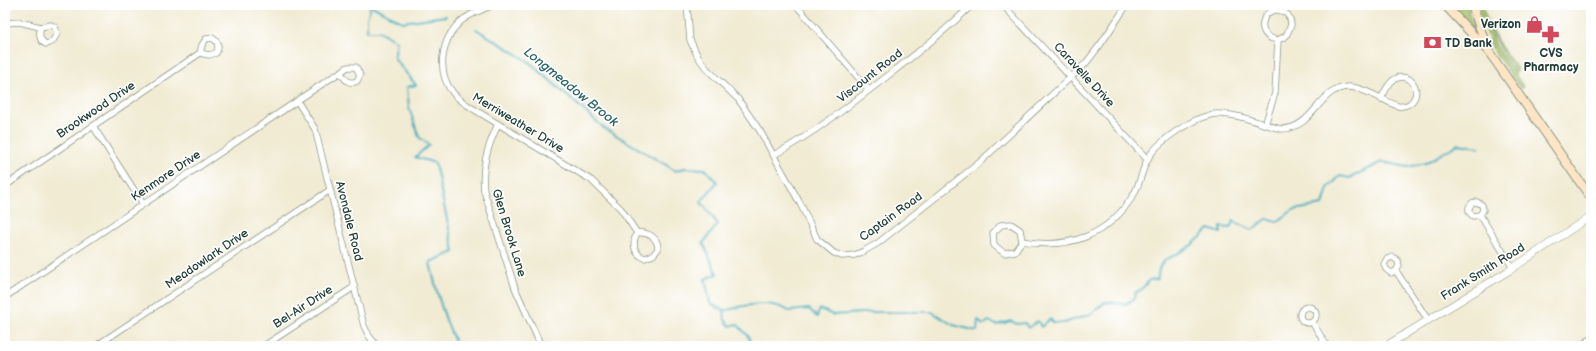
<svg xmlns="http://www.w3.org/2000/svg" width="1596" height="351" font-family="'Balsamiq Sans',sans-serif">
<rect width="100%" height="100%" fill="#fff"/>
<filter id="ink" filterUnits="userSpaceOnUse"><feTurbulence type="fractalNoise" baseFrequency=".025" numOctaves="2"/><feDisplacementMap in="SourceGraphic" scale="8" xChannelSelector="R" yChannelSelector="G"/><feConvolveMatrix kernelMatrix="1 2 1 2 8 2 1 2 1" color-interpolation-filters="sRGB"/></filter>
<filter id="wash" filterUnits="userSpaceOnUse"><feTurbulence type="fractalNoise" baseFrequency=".012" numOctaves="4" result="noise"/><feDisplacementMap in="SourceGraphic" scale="16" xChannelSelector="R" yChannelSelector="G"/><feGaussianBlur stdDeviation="0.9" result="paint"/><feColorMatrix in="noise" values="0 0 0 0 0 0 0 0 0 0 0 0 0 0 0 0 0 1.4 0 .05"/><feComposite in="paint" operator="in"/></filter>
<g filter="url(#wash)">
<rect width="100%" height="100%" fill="#f1ebd3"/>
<g fill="#a6c36a" stroke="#62804f">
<polygon points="1451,5 1467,5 1474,31"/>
<polygon points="1477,5 1482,5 1496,46 1523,86 1521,89 1493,50"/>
<path d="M1495 27 1493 31C1498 45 1509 57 1518 70L1516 73 1498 45 1491 28Z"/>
</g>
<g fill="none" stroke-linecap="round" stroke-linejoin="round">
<g stroke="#3facbd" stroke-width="2">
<polyline points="370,5 402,22 446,16"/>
<path d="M371 5 367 18V31H379L397 42 394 58 416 85 407 87 409 108 419 137 429 145 415 157 435 163 454 252 430 262C436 291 444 319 457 346"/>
<polyline points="476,29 528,61 604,128 676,171 684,168 705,169 717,182 701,202 718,224 703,243 717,274 705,279 710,303 724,311 725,320 730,326 737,324 748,336 751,344 749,346"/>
<path d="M724 311C745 305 769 299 789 311L809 309 817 317 820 309 833 315 876 312H932L953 325 977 331 978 320 983 325 989 321 996 325 1011 321 1017 324 1025 323 1028 328 1038 321 1041 327 1050 319 1054 323H1064L1091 314 1105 302 1125 304 1133 300 1136 292 1141 290 1149 280 1158 279C1157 256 1175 258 1190 246 1197 241 1203 235 1209 229L1221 233V227L1230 228 1233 221 1252 230 1268 218 1277 222 1293 210 1323 205 1328 188 1340 176 1350 178 1382 162 1408 167 1426 163 1458 144 1479 147"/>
</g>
</g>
</g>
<g filter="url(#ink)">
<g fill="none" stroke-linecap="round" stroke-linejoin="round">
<defs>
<g id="minor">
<path d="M493 5C482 10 469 14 460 22 441 40 436 72 453 93 459 100 467 105 475 110L591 180 621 209 637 233"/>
<polyline points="687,5 690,40 698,57 707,69 738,99 760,131 801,205 817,239 834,253 842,256 855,255 864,251 878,243 979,163 1086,63 1100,45 1127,5"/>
<polyline points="796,5 869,90"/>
<polyline points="1003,5 1148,160"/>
<path d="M5 23 20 22 40 27 51 25 55 27 57 34 52 42 46 44C38 40 40 34 40 27"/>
<polyline points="297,101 315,129 364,326 369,336 377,346"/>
<path d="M498 124C488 146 481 166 484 191L515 288 541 346"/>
<path d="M1265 125 1275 93 1278 40 1286 36 1291 25C1291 20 1289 15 1284 12 1264 1 1251 37 1278 40"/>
<polyline points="93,126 143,204"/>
<path d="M774 155C814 133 849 106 885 78 915 55 945 31 972 5"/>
<path d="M5 186 200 53 209 55 216 53C220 47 218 41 212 38L206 39 202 45 200 53"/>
<polyline points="1480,215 1473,216 1469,212 1469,207 1472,203 1477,202 1482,205 1483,210 1480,215 1513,268"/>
<path d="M637 233C648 232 658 237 658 249L653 255 645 258C633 254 632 242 637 233Z"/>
<path d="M1022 241 1015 251 1004 253 994 245 993 233 1001 225 1011 224 1020 230 1022 241C1068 250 1109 236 1134 194 1140 183 1142 171 1147 160 1157 141 1195 116 1216 114 1237 113 1261 124 1281 129 1315 129 1318 87 1349 87 1363 87 1384 101 1398 106 1415 108 1422 89 1409 79 1393 72 1387 87 1381 99"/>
<polyline points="1396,271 1391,273 1386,269 1384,264 1387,259 1393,257 1398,261 1399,266 1396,271 1428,320"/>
<path d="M5 297 297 101 298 100 348 67H356L360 75 357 81C348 85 345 79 340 72"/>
<circle cx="1308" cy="315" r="8"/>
<polyline points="1312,322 1327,346"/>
<polyline points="96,346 330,190"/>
<polyline points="264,346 354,287"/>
<polyline points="1580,346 1591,339"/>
</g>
<polyline id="tertiary" points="1386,346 1510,270 1591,216"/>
<g id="secondary">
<polyline points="1445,5 1489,52 1591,198"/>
<polyline points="1472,5 1487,48"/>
</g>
</defs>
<use href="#minor" stroke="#889484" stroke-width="7"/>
<use href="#tertiary" stroke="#889484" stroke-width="8"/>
<use href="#secondary" stroke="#889484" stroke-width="10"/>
<use href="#minor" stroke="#fff" stroke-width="5.5"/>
<use href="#tertiary" stroke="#fff" stroke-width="7"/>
<use href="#secondary" stroke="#fde5c5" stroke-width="8"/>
</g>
</g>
<defs>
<symbol id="shop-bare" viewBox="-9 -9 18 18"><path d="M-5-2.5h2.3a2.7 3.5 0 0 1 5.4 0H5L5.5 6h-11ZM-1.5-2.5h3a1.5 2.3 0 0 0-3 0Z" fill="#d1495b" stroke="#fff" stroke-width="2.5" paint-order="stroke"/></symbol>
<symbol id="pharmacy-bare" viewBox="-9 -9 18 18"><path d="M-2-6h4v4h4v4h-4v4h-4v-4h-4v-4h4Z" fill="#d1495b" stroke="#fff" stroke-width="2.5" paint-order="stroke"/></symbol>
<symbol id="bank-bare" viewBox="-9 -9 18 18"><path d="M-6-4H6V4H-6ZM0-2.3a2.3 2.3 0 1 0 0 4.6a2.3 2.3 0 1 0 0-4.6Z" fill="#d1495b" stroke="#fff" stroke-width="2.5" paint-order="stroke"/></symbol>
</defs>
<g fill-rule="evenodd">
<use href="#shop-bare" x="1522" y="12" width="25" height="25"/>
<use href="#pharmacy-bare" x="1538" y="22" width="25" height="25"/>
<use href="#bank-bare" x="1420" y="30" width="25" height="25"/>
</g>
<g text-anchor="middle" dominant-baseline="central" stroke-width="3.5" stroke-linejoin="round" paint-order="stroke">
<g font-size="12" font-weight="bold" fill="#1f3d34" stroke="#fff" text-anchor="end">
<text x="1521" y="24">Verizon</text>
<text x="1445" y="43" text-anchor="start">TD Bank</text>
<text x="1551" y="53" text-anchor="middle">CVS<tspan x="1551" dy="14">Pharmacy</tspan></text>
</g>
<g font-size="12" fill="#1f3d34" stroke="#fff">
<text transform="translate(1084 75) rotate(47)">Caravelle Drive</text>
<text transform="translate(870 76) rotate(-38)">Viscount Road</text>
<text transform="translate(96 110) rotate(-34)">Brookwood Drive</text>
<text transform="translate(518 123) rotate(31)">Merriweather Drive</text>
<text transform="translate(166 176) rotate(-34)">Kenmore Drive</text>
<text transform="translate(891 217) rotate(-36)">Captain Road</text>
<text transform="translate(349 221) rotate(76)">Avondale Road</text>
<text transform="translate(509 233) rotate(73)">Glen Brook Lane</text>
<text transform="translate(207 259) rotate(-34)">Meadowlark Drive</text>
<text transform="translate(1483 272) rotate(-32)">Frank Smith Road</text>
<text transform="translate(303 307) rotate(-33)">Bel-Air Drive</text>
</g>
<g font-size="13" font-style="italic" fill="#2a6464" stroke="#fff">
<text transform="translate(571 87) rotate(39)">Longmeadow Brook</text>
</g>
</g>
<rect width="1596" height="351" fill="none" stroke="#fff" stroke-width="20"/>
</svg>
